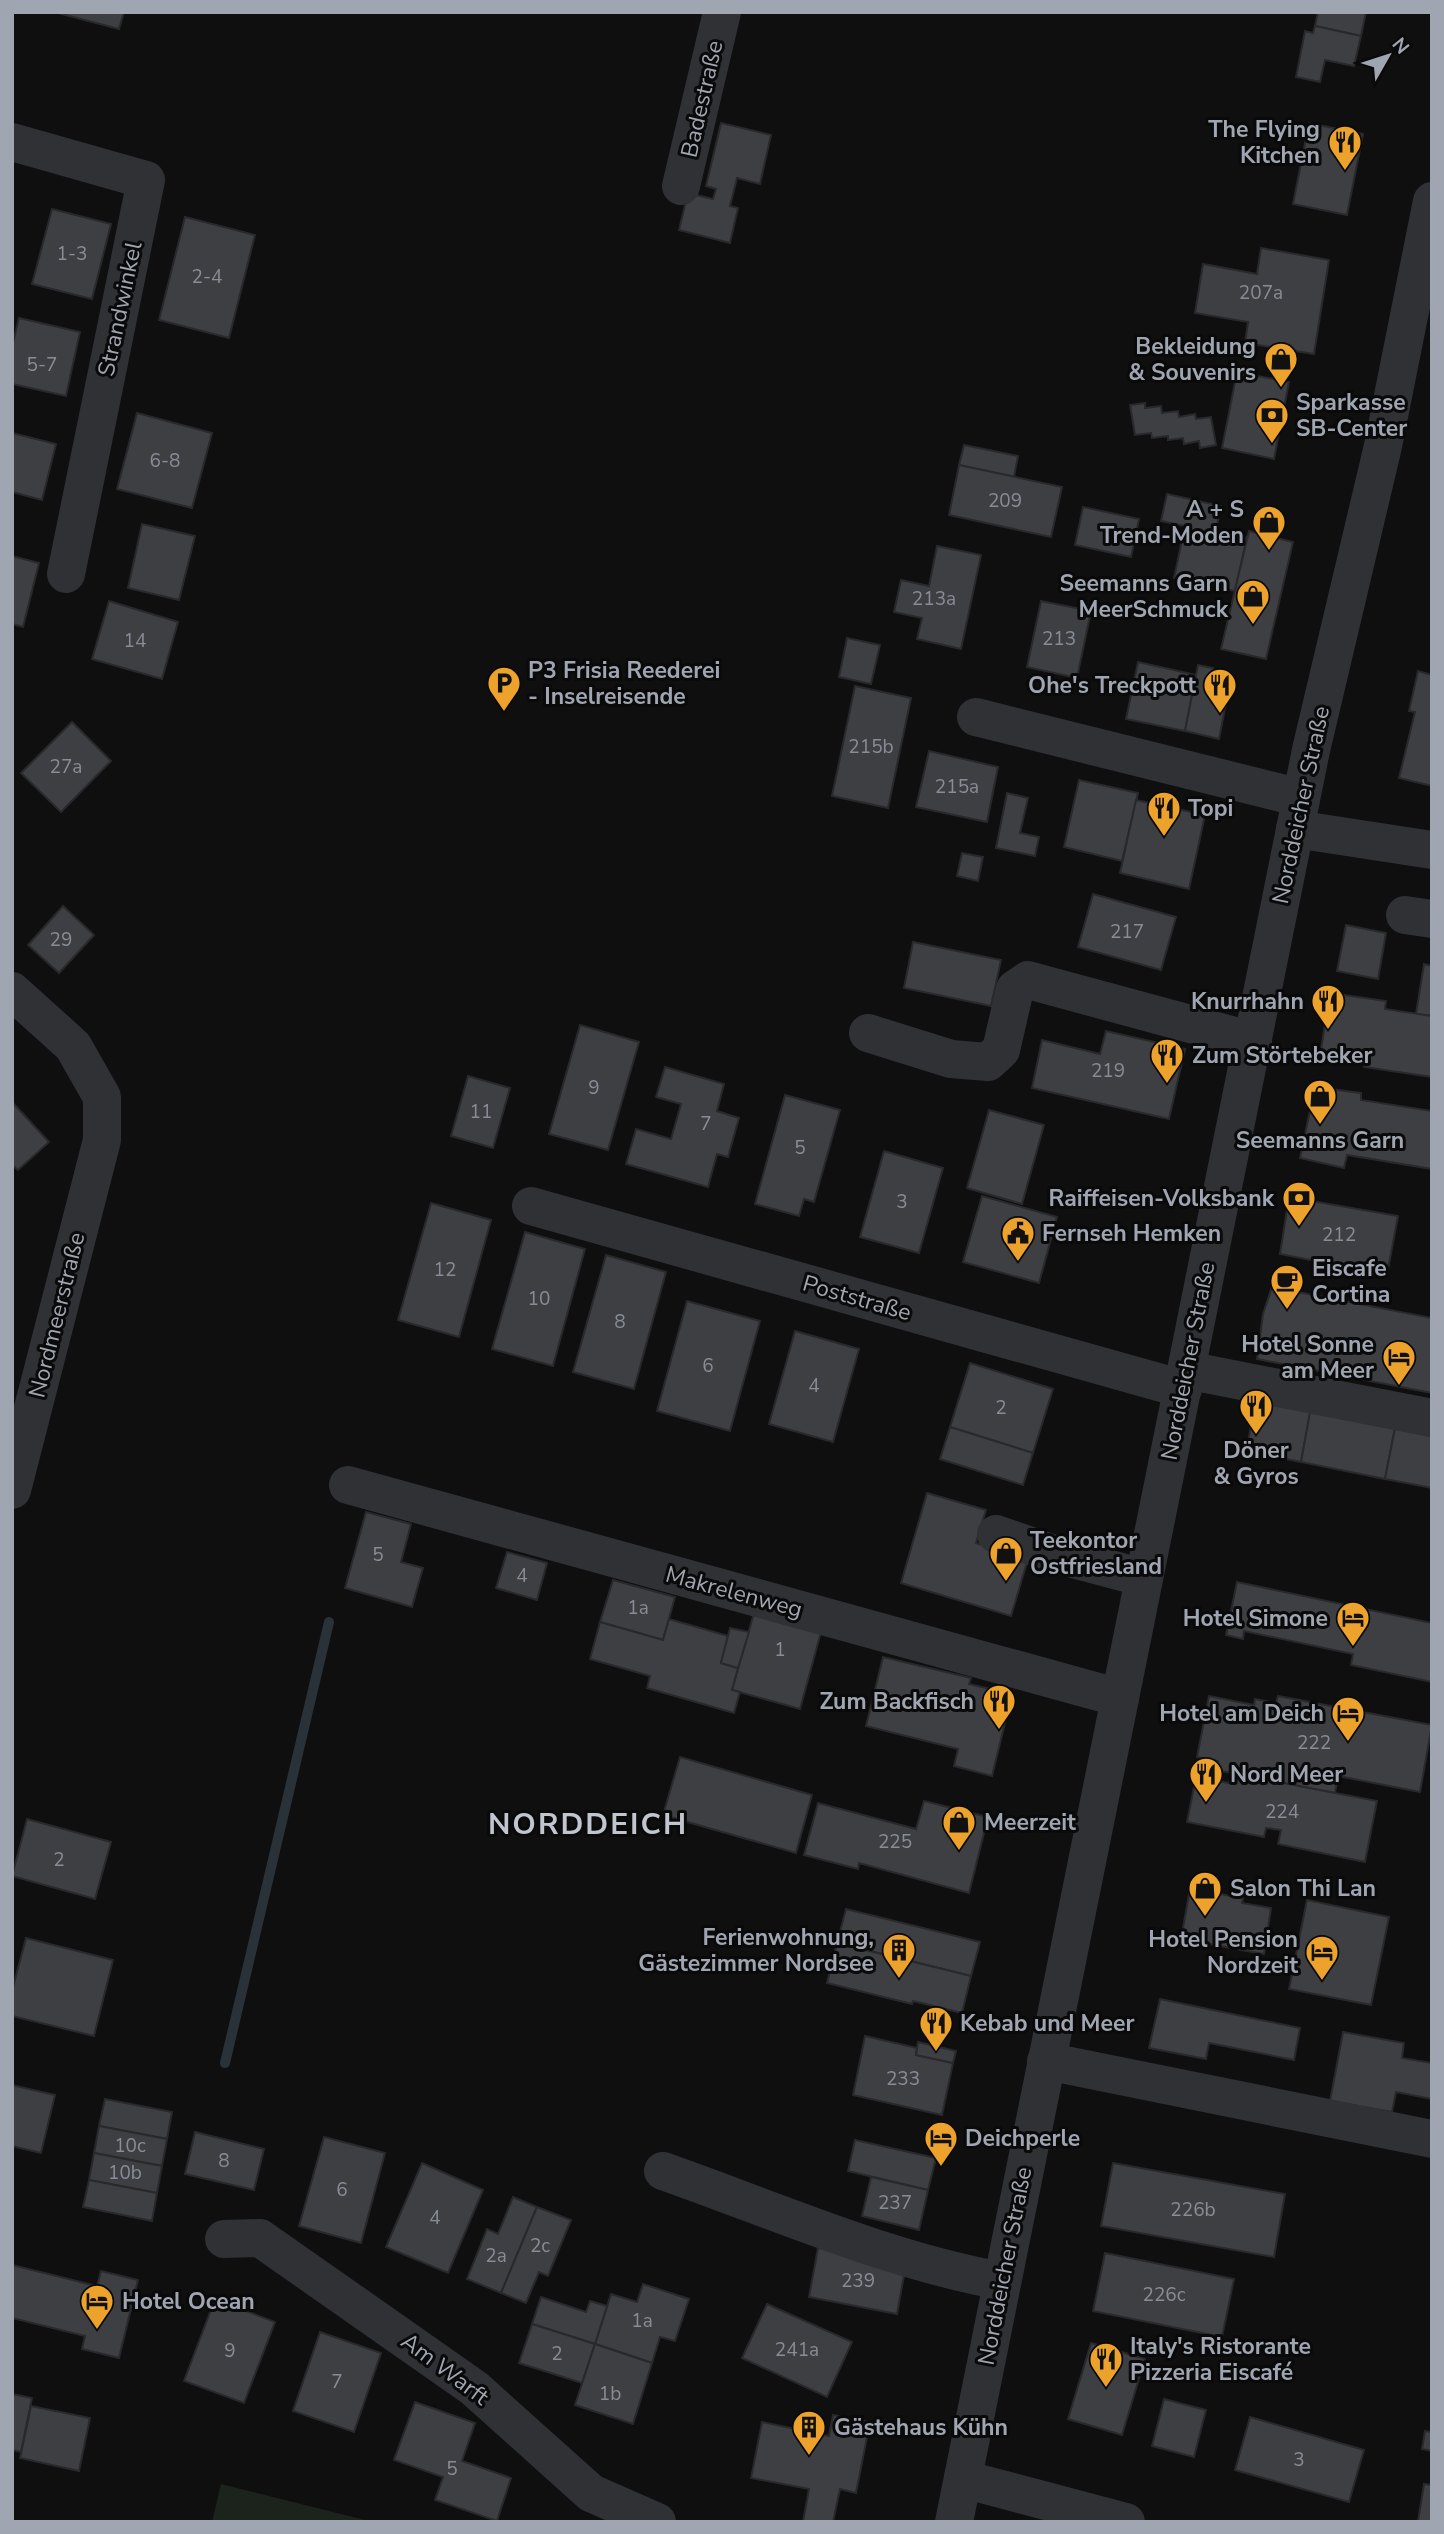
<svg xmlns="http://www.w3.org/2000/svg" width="1444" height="2534" font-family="'Nunito Sans',sans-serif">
<rect width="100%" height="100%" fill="#0f0f10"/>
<polygon fill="#1c231c" points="221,2484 373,2522 212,2522"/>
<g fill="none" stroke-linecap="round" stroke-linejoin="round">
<polyline stroke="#293238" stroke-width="10" points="225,2063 329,1622"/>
</g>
<g fill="#3e3f43" stroke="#29292c" stroke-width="2">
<polygon points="54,12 124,12 119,29"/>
<polygon points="1318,12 1366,12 1361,36 1315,26"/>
<polygon points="1315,26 1361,36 1354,66 1325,60 1320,82 1296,77 1305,31 1313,33"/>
<polygon points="721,123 771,135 760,184 737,178 730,206 738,208 730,243 679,230 688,193 713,199 716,189 706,186"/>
<polygon points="1309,123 1363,134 1347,215 1293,204"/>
<polygon points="52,209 111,224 92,299 32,284"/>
<polygon points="185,217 255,235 229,338 159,320"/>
<polygon points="1261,248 1329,260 1314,354 1245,343 1248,322 1195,313 1203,264 1257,274"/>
<polygon points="19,318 80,332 66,396 12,384 12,347"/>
<polygon points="1237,372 1289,382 1274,459 1222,448"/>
<polygon points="1145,403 1145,408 1161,406 1162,413 1178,411 1179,417 1195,414 1196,419 1211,417 1216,445 1200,448 1199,441 1184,444 1183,438 1168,440 1168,436 1152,438 1151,433 1135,435 1130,405"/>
<polygon points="137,413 212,433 192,508 117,489"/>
<polygon points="12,433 56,444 42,500 12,492"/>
<polygon points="964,445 1018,456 1014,477 959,465"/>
<polygon points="959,465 1062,487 1051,537 949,515"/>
<polygon points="1167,494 1221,506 1216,530 1247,537 1235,591 1174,578 1185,526 1161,521"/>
<polygon points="1083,507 1139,519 1131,557 1075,545"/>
<polygon points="142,524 195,536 179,600 128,588"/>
<polygon points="1249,531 1293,542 1266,659 1221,649"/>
<polygon points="937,546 981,555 961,649 917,639 922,618 894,612 901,580 929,586"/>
<polygon points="12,556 39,563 23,627 12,624"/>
<polygon points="109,601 178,622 162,679 92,659"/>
<polygon points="1041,601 1091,611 1077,678 1027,667"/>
<polygon points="847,638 880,645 871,684 839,677"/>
<polygon points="1138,662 1196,675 1185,731 1126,719"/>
<polygon points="1198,665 1213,668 1211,678 1230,683 1219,739 1185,731"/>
<polygon points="1418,671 1432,675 1432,786 1399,778 1415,712 1409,711"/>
<polygon points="855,686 911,698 888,808 832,796"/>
<polygon points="72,722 111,761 61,812 21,773"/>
<polygon points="929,751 998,767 987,822 916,807"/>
<polygon points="1079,780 1138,793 1122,861 1064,847"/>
<polygon points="1007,793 1028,798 1020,833 1039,837 1035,856 996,848"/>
<polygon points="1136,800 1205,815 1189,889 1120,873"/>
<polygon points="962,853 983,857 978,881 957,876"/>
<polygon points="1093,894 1176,917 1161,970 1078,947"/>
<polygon points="63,906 94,935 59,973 28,945"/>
<polygon points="1346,925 1386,933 1378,979 1337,971"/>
<polygon points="913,942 1001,960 991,1006 904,988"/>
<polygon points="1424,964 1432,966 1432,1016 1416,1014"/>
<polygon points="1330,993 1386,1001 1385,1009 1432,1016 1432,1077 1364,1067 1364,1062 1320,1056"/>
<polygon points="580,1025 639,1042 608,1150 549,1134"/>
<polygon points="1106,1031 1185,1049 1169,1119 1032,1088 1042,1040 1100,1054"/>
<polygon points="665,1067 724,1084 717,1111 739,1118 728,1157 717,1154 708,1187 626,1164 636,1129 671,1139 681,1104 656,1097"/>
<polygon points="468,1076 510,1088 493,1148 451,1136"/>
<polygon points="1315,1087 1361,1093 1361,1100 1432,1111 1432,1169 1347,1155 1344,1168 1300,1158"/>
<polygon points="785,1095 840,1110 814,1202 804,1199 799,1216 755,1204"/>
<polygon points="12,1102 49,1142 18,1170 12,1165"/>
<polygon points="989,1110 1044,1125 1022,1204 967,1188"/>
<polygon points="884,1151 943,1168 919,1253 860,1237"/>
<polygon points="982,1196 1057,1217 1039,1283 963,1262"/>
<polygon points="1289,1197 1398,1216 1387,1275 1280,1254"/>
<polygon points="431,1203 491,1220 459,1337 398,1320"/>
<polygon points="525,1232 585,1249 553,1366 492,1349"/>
<polygon points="606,1255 666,1272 634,1389 573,1372"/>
<polygon points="1272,1287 1432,1318 1432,1393 1257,1359 1263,1314"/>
<polygon points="687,1301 760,1321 730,1431 657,1411"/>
<polygon points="795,1331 859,1349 833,1442 769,1424"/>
<polygon points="970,1363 1053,1389 1033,1453 950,1427"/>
<polygon points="1267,1396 1312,1405 1301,1462 1266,1455 1265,1460 1249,1457 1251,1448 1247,1447 1253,1416 1263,1418"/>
<polygon points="1310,1412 1395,1428 1385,1479 1301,1462"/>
<polygon points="950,1427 1033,1453 1023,1485 940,1459"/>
<polygon points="1395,1428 1432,1436 1432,1488 1385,1479"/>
<polygon points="927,1493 986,1510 976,1543 1028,1559 1011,1616 901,1583"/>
<polygon points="366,1512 411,1524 401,1562 423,1568 412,1607 345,1588"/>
<polygon points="507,1552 547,1563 537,1600 496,1588"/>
<polygon points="613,1580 675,1597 663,1640 600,1622"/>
<polygon points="1237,1582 1432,1623 1432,1682 1351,1665 1353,1654 1244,1631 1243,1639 1226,1635"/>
<polygon points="754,1613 821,1632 800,1709 732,1690"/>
<polygon points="669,1619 728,1636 721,1663 738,1668 732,1690 740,1692 734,1713 647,1688 650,1676 590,1659 600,1622 663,1640"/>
<polygon points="730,1628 749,1632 738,1668 721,1663"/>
<polygon points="883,1657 971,1678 969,1684 1012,1694 992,1776 954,1766 958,1749 866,1726"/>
<polygon points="1209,1696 1254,1705 1255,1699 1276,1703 1278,1696 1432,1725 1420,1792 1338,1776 1335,1793 1216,1770 1218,1761 1197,1757"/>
<polygon points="680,1757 812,1795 796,1853 663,1815"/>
<polygon points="1231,1773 1377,1801 1365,1862 1278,1844 1281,1830 1266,1828 1264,1837 1187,1822 1196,1777 1229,1783"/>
<polygon points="924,1801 988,1817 969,1893 859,1863 858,1869 804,1855 818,1803 916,1829"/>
<polygon points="27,1819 111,1842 95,1899 12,1876"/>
<polygon points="1190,1889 1243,1898 1242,1903 1271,1908 1264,1954 1181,1939"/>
<polygon points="1307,1900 1389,1917 1371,2005 1289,1989"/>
<polygon points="846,1909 980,1942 971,1976 837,1943"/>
<polygon points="26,1938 113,1960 94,2036 12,2016 12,1991"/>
<polygon points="837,1943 971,1976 962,2013 913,2001 912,2004 827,1983"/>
<polygon points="1160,1999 1300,2028 1294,2060 1209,2043 1206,2059 1149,2048"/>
<polygon points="1343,2032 1404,2043 1402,2058 1432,2063 1432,2099 1396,2092 1392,2112 1330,2101"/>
<polygon points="865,2036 917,2048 916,2055 953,2063 942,2115 853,2095"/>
<polygon points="918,2042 956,2051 953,2063 916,2055"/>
<polygon points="12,2085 55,2095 41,2153 12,2146"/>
<polygon points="105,2099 172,2112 167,2139 99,2126"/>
<polygon points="99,2126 167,2139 162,2166 94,2153"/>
<polygon points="195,2132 264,2149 254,2190 185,2174"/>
<polygon points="324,2137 385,2153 361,2243 299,2226"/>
<polygon points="855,2140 936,2158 928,2190 848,2171"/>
<polygon points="94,2153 162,2166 157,2193 89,2180"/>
<polygon points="422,2163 483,2190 448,2273 386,2247"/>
<polygon points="1113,2163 1285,2194 1274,2257 1101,2226"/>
<polygon points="871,2177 928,2190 919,2230 862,2216"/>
<polygon points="89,2180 157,2193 152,2221 83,2207"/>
<polygon points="513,2197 537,2207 501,2293 467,2279 487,2229 498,2234"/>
<polygon points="537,2207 571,2220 548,2276 539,2272 526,2303 501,2293"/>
<polygon points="818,2248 906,2264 897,2314 809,2297"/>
<polygon points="1105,2253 1234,2279 1222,2337 1093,2311"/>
<polygon points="12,2265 97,2286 101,2271 138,2280 119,2358 82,2349 85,2336 12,2318"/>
<polygon points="643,2284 689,2299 675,2341 660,2337 652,2363 595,2344 611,2294 637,2302"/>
<polygon points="541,2297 586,2312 590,2301 607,2306 595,2344 532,2324"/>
<polygon points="215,2299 275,2322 244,2403 184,2381"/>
<polygon points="767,2304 852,2342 827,2397 742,2358"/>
<polygon points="532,2324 595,2344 582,2383 519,2363"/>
<polygon points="320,2332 381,2353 354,2432 293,2411"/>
<polygon points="1091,2343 1145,2359 1122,2435 1068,2419"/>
<polygon points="595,2344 652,2363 633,2424 575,2405"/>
<polygon points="12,2394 32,2398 21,2452 12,2450"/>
<polygon points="1164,2399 1206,2410 1194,2457 1152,2446"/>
<polygon points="415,2402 475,2423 462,2461 511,2478 497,2521 435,2500 443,2477 394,2460"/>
<polygon points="31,2406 90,2418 79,2471 20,2458"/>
<polygon points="833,2415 870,2422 856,2493 840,2489 833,2522 803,2522 809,2489 751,2478 762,2422 829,2436"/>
<polygon points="1250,2417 1364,2450 1349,2502 1235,2470"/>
<polygon points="1425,2431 1432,2432 1432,2451 1422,2449"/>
<polygon points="1424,2484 1432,2485 1432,2522 1418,2521"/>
</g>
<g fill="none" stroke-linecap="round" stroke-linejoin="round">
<g stroke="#303135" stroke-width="38">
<polyline points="12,142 146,180 66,574"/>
<polyline points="681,186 722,12"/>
<polyline points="976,717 1301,798"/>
<polyline points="1295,829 1432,850"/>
<polyline points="1405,915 1432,919"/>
<polyline points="12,991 73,1046 102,1097 102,1140 12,1490"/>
<polyline points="868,1033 951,1059 988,1062 1001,1050 1015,989 1028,980 1253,1041"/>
<polyline points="531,1206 1183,1389"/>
<polyline points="1186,1370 1432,1418"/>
<polyline points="348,1485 1120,1698"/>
<polyline points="996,1534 1054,1554 1144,1578"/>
<polyline points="1046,2061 1432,2139"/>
<path d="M663 2171C774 2210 886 2260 1002 2281"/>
<polyline points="224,2239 260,2238 474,2388 591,2493 657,2522"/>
<polyline points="963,2479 1126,2522"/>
<polyline points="954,2522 1311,750 1383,446 1432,201"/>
</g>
</g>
<defs>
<symbol id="restaurant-pin" viewBox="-11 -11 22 30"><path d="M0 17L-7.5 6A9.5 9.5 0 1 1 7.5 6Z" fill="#eca22b" stroke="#0a0a0b"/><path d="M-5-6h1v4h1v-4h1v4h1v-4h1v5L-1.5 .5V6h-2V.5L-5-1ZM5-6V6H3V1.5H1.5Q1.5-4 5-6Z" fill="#111"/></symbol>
<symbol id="shop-pin" viewBox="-11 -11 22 30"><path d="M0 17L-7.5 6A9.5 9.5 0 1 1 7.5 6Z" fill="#eca22b" stroke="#0a0a0b"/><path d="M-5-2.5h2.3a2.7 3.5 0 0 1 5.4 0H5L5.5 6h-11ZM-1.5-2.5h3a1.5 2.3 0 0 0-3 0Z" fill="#111"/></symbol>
<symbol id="bank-pin" viewBox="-11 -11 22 30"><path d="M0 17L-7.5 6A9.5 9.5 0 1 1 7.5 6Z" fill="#eca22b" stroke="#0a0a0b"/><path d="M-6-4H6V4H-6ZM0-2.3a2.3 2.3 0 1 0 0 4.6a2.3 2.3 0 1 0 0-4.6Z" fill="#111"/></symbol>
<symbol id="parking-pin" viewBox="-11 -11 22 30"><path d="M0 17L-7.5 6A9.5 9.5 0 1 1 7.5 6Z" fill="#eca22b" stroke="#0a0a0b"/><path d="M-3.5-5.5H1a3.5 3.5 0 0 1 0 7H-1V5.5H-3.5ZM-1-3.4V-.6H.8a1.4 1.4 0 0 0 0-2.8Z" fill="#111"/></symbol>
<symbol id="civic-pin" viewBox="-11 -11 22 30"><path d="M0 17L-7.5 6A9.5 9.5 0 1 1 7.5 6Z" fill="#eca22b" stroke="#0a0a0b"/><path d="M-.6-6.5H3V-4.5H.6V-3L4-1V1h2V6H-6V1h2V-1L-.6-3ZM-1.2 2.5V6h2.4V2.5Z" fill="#111"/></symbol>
<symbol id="cafe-pin" viewBox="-11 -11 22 30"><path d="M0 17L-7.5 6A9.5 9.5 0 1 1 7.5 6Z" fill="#eca22b" stroke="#0a0a0b"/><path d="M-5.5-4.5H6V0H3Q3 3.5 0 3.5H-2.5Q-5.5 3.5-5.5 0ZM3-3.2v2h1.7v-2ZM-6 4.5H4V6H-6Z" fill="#111"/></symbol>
<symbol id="hotel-pin" viewBox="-11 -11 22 30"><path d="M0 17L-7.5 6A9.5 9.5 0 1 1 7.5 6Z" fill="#eca22b" stroke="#0a0a0b"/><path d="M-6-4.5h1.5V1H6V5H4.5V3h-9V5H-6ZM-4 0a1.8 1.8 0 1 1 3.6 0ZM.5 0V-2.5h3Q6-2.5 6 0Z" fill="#111"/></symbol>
<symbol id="building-pin" viewBox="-11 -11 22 30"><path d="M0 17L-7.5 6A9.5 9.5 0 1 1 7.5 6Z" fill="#eca22b" stroke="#0a0a0b"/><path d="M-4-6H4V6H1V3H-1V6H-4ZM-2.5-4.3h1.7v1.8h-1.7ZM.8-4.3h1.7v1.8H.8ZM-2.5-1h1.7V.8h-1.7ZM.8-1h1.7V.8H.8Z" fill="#111"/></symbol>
</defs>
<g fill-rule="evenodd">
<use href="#restaurant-pin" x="1326" y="123" width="38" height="52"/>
<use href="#shop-pin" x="1262" y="340" width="38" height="52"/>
<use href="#bank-pin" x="1253" y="396" width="38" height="52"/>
<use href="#shop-pin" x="1250" y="503" width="38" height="52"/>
<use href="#shop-pin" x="1234" y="577" width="38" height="52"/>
<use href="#parking-pin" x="485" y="664" width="38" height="52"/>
<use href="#restaurant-pin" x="1201" y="666" width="38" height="52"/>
<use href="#restaurant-pin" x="1145" y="789" width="38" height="52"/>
<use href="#restaurant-pin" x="1309" y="982" width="38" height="52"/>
<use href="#restaurant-pin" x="1148" y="1036" width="38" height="52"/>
<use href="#shop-pin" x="1301" y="1077" width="38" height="52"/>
<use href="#bank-pin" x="1280" y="1179" width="38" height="52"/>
<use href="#civic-pin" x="999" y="1214" width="38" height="52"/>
<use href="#cafe-pin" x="1268" y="1262" width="38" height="52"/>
<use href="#hotel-pin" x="1380" y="1338" width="38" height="52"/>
<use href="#restaurant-pin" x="1237" y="1387" width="38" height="52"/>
<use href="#shop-pin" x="987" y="1534" width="38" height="52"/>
<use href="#hotel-pin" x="1334" y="1599" width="38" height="52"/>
<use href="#restaurant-pin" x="980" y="1682" width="38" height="52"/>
<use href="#hotel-pin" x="1329" y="1694" width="38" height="52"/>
<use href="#restaurant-pin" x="1187" y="1755" width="38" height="52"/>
<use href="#shop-pin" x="940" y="1803" width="38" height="52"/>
<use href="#shop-pin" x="1186" y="1869" width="38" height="52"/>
<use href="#building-pin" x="880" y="1931" width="38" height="52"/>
<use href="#hotel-pin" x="1303" y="1933" width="38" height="52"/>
<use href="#restaurant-pin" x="917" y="2004" width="38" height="52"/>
<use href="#hotel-pin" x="922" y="2119" width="38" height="52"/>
<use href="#hotel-pin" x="78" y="2282" width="38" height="52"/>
<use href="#restaurant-pin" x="1087" y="2340" width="38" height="52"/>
<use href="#building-pin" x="790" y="2408" width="38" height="52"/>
</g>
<g text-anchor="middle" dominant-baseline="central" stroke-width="6" stroke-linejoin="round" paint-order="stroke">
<g font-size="19" fill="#888c96">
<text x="72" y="254">1-3</text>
<text x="207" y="277">2-4</text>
<text x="1261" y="293">207a</text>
<text x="42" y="365">5-7</text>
<text x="165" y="461">6-8</text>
<text x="1005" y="501">209</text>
<text x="934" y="599">213a</text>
<text x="1059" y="639">213</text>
<text x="135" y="641">14</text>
<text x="871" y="747">215b</text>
<text x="66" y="767">27a</text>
<text x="957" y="787">215a</text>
<text x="1127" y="932">217</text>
<text x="61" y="940">29</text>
<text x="1108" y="1071">219</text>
<text x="594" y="1088">9</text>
<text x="481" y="1112">11</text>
<text x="706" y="1124">7</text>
<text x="800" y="1148">5</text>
<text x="902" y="1202">3</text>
<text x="1339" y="1235">212</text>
<text x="445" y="1270">12</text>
<text x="539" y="1299">10</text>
<text x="620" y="1322">8</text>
<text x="708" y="1366">6</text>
<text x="814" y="1386">4</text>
<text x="1001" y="1408">2</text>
<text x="378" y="1555">5</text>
<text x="522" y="1576">4</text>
<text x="638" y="1608">1a</text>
<text x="780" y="1650">1</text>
<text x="1314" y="1743">222</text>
<text x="1282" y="1812">224</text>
<text x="895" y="1842">225</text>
<text x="59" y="1860">2</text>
<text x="903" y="2079">233</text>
<text x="130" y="2146">10c</text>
<text x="224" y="2161">8</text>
<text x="125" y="2173">10b</text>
<text x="342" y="2190">6</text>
<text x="895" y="2203">237</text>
<text x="1193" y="2210">226b</text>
<text x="435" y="2218">4</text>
<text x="540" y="2246">2c</text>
<text x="496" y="2256">2a</text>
<text x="858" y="2281">239</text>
<text x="1164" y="2295">226c</text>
<text x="642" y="2321">1a</text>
<text x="797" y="2350">241a</text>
<text x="230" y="2351">9</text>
<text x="557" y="2354">2</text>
<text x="337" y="2382">7</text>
<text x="610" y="2394">1b</text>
<text x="1299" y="2460">3</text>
<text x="452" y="2469">5</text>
</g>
<g font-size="23" fill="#a0a6b1" stroke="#0a0a0b">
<text transform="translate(702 99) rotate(-77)">Badestraße</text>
<text transform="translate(120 309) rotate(-78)">Strandwinkel</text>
<text transform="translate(1301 805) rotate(-78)">Norddeicher Straße</text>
<text transform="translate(857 1298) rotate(16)">Poststraße</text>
<text transform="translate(57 1315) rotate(-76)">Nordmeerstraße</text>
<text transform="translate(1188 1361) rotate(-79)">Norddeicher Straße</text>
<text transform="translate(734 1592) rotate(15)">Makrelenweg</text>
<text transform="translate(1005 2266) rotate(-79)">Norddeicher Straße</text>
<text transform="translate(445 2369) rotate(37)">Am Warft</text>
</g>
<g font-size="23" font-weight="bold" fill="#a0a6b1" stroke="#0a0a0b" text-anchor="start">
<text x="1320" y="129" text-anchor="end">The Flying<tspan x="1320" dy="26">Kitchen</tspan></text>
<text x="1256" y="346" text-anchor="end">Bekleidung<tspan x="1256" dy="26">&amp; Souvenirs</tspan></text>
<text x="1296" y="402">Sparkasse<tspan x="1296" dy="26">SB-Center</tspan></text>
<text x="1244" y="509" text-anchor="end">A + S<tspan x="1244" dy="26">Trend-Moden</tspan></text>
<text x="1228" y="583" text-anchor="end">Seemanns Garn<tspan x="1228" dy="26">MeerSchmuck</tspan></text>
<text x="528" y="670">P3 Frisia Reederei<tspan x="528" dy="26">- Inselreisende</tspan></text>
<text x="1196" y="685" text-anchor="end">Ohe's Treckpott</text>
<text x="1188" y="808">Topi</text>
<text x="1304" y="1001" text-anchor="end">Knurrhahn</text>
<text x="1192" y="1055">Zum Störtebeker</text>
<text x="1320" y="1140" text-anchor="middle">Seemanns Garn</text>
<text x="1274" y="1198" text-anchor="end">Raiffeisen-Volksbank</text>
<text x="1042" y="1233">Fernseh Hemken</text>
<text x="1312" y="1268">Eiscafe<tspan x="1312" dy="26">Cortina</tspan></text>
<text x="1374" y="1344" text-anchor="end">Hotel Sonne<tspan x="1374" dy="26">am Meer</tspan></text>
<text x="1256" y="1450" text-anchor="middle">Döner<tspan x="1256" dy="26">&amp; Gyros</tspan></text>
<text x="1030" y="1540">Teekontor<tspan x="1030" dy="26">Ostfriesland</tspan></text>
<text x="1328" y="1618" text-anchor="end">Hotel Simone</text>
<text x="974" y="1701" text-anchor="end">Zum Backfisch</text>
<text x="1324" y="1713" text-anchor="end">Hotel am Deich</text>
<text x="1230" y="1774">Nord Meer</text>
<text x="984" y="1822">Meerzeit</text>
<text x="1230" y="1888">Salon Thi Lan</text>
<text x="874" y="1937" text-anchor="end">Ferienwohnung,<tspan x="874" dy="26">Gästezimmer Nordsee</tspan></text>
<text x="1298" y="1939" text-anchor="end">Hotel Pension<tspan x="1298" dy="26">Nordzeit</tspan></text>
<text x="960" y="2023">Kebab und Meer</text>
<text x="965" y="2138">Deichperle</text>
<text x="122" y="2301">Hotel Ocean</text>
<text x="1130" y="2346">Italy's Ristorante<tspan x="1130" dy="26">Pizzeria Eiscafé</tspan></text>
<text x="834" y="2427">Gästehaus Kühn</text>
</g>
<g font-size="30" font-weight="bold" letter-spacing="2" fill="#c1c5cd" stroke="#0a0a0b">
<text x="588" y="1824">NORDDEICH</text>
</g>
</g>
<rect width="1444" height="2534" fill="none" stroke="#a0a6b1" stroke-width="28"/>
<g transform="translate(1388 56) rotate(51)" stroke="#0a0a0b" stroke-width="5" paint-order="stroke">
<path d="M0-5L12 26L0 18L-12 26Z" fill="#a0a6b1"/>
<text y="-10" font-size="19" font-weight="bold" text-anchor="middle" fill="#a0a6b1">N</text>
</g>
</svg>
